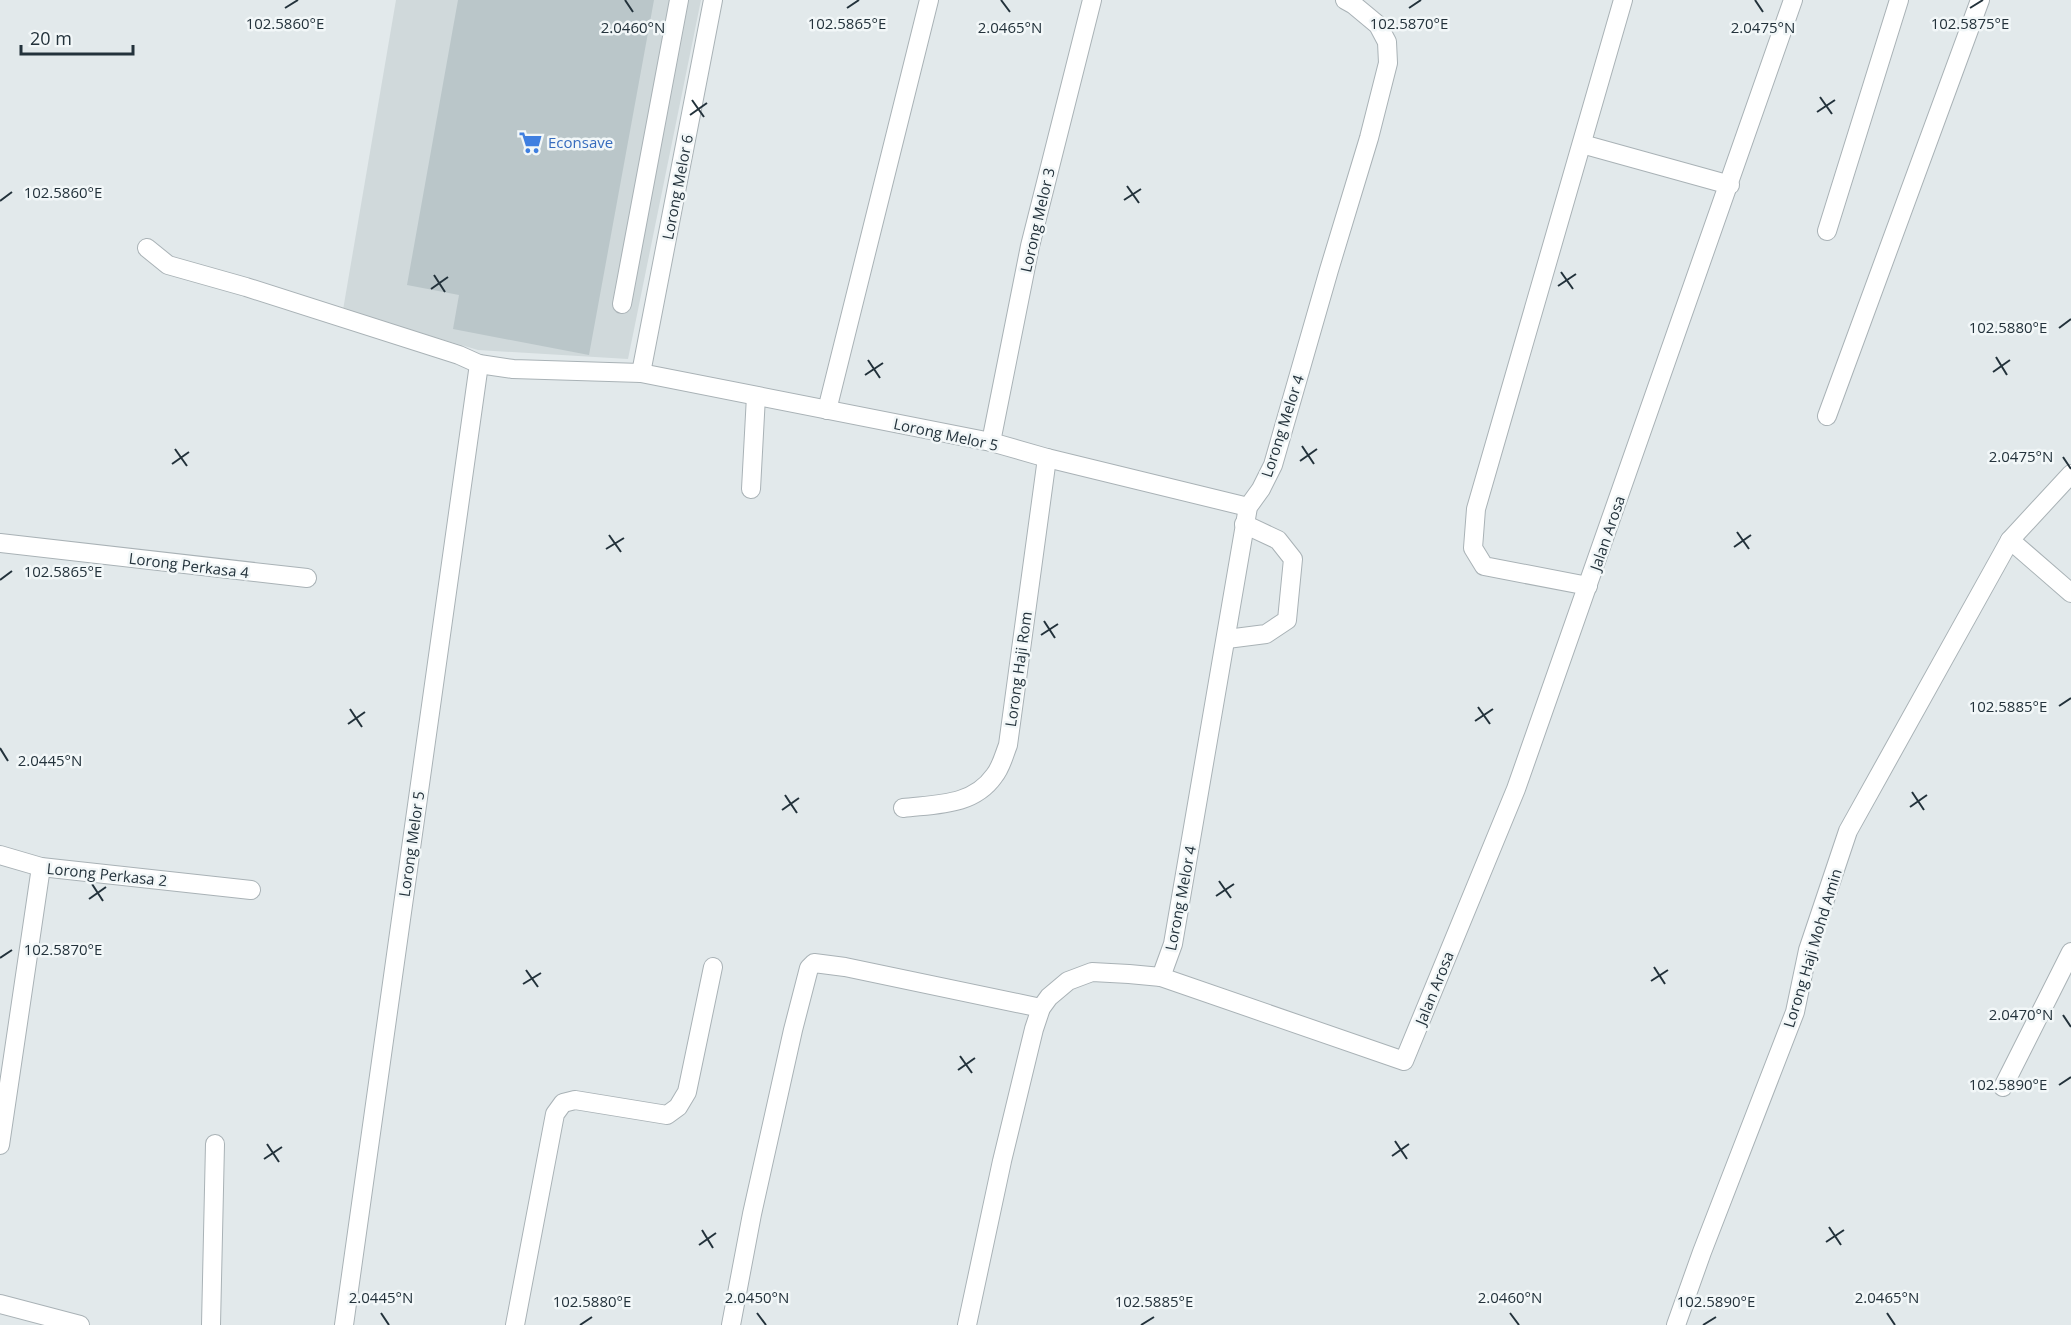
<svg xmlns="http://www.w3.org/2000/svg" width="2071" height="1325" font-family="'Open Sans',sans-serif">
<rect width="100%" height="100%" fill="#e2e9eb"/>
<polygon fill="#d0d9db" points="396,0 701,0 628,359 478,350 343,310"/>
<polygon fill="#bac6c9" points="458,0 654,0 589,355 453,329 459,295 407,285"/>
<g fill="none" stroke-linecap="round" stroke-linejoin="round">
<defs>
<g id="minor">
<polyline points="1582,144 1730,185"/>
<polyline points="1827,231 1899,0"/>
<polyline points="147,248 168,265 246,287 459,355 479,364 513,369 641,373 991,442 1047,458 1248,507"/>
<polyline points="622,304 679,0"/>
<polyline points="641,373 713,0"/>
<polyline points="827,410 929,0"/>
<polyline points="1827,416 1980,0"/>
<polyline points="991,442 1030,246 1092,0"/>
<polyline points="751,489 756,396"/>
<polyline points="2010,540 2071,593"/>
<polyline points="0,543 307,578"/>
<polyline points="1588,586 1484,566 1473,548 1476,509 1623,0"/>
<polyline points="1227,639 1266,634 1287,620 1293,559 1278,540 1244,524"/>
<path d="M903 808C936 804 973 806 994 776 1001 768 1004 755 1008 745L1047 458"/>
<polyline points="0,855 41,867 251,890"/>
<polyline points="1161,977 1173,944 1248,507 1261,489 1273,465 1329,270 1369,138 1388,63 1387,42 1378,25 1354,5 1345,0"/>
<polyline points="2003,1087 2071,952"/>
<polyline points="0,1145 41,867"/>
<polyline points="0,1304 80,1325"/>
<polyline points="211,1325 215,1144"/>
<polyline points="344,1325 479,364"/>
<polyline points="515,1325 555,1114 563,1103 575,1100 667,1115 678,1107 687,1092 713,967"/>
<polyline points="731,1325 752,1214 793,1030 809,968 814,963 845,967 1041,1008"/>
<polyline points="967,1325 1002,1161 1034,1029 1041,1008 1049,997 1068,981 1092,972 1129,974 1161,977 1404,1061 1516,789 1793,0"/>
<polyline points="1676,1325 1702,1252 1795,1012 1808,950 1848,831 2010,540 2071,474"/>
</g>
</defs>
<use href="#minor" stroke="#a9b2b6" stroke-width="20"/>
<use href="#minor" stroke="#fff" stroke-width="18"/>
</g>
<path fill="none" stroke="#23323b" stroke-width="2" d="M625 0 633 12M1001 0 1010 12M1755 0 1763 12M285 8 298 0M847 8 859 0M1409 8 1421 0M1970 8 1983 0M1820 97 1832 114M692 100 704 117M1817 112 1835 100M690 115 707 103M1127 186 1139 203M1124 200 1141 189M0 201 12 192M1561 272 1573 289M434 275 445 292M1558 286 1576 274M431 289 448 277M2059 328 2071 319M1996 357 2007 375M868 360 880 378M1993 372 2010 360M865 375 883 363M1302 446 1314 464M175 449 187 466M2063 457 2071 469M1300 461 1317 449M172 464 189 452M1737 532 1749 549M609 535 621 552M1734 547 1751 535M606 549 624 538M0 580 12 571M1044 621 1055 638M1041 635 1058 624M2059 706 2071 698M1478 707 1490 724M350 709 362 727M1475 721 1493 709M348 724 365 712M0 748 8 761M1912 792 1924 810M785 795 797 813M1910 807 1927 795M782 810 799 798M1219 881 1231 898M92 884 103 901M1216 896 1234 884M89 899 106 887M0 958 12 950M1654 967 1665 984M526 970 538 987M1651 981 1668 970M523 984 541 973M2063 1015 2071 1027M960 1056 972 1073M958 1070 975 1058M2059 1085 2071 1077M1395 1141 1407 1159M267 1144 279 1162M1392 1156 1409 1144M264 1159 282 1147M1829 1227 1841 1245M702 1230 713 1248M1826 1242 1844 1230M699 1245 716 1233M381 1313 389 1325M757 1313 766 1325M1510 1313 1519 1325M1887 1313 1895 1325M580 1325 592 1317M1141 1325 1154 1317M1703 1325 1716 1317"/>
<defs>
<symbol id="supermarket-bare" viewBox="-9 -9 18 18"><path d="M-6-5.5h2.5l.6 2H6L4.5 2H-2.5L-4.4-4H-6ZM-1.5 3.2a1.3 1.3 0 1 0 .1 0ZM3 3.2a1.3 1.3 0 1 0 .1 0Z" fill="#3f7fe0" stroke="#f2f7f8" stroke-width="2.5" paint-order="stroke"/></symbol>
</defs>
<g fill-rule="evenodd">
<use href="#supermarket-bare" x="514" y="126" width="33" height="33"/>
</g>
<g text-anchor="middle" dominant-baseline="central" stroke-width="5" stroke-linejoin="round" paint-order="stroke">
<g font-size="15" fill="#366cbe" stroke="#f2f7f8" text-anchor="start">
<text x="548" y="142">Econsave</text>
</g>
<g font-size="15" fill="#23323b" stroke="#f2f7f8">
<text transform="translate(677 187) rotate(-79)">Lorong Melor 6</text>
<text transform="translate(1037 220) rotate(-77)">Lorong Melor 3</text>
<text transform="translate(1282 426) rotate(-72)">Lorong Melor 4</text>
<text transform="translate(946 434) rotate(12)">Lorong Melor 5</text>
<text transform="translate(1607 533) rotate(-71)">Jalan Arosa</text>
<text transform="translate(189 565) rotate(7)">Lorong Perkasa 4</text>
<text transform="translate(1018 669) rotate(-82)">Lorong Haji Rom</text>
<text transform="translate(411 844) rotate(-82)">Lorong Melor 5</text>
<text transform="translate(107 874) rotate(6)">Lorong Perkasa 2</text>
<text transform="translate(1180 898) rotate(-79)">Lorong Melor 4</text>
<text transform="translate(1812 948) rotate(-73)">Lorong Haji Mohd Amin</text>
<text transform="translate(1434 988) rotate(-68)">Jalan Arosa</text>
</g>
</g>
<g font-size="15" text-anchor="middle" fill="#23323b" stroke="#f2f7f8" stroke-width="5" stroke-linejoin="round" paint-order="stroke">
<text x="847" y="29">102.5865°E</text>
<text x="285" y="29">102.5860°E</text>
<text x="1409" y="29">102.5870°E</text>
<text x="1970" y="29">102.5875°E</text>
<text x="633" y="33">2.0460°N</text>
<text x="1010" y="33">2.0465°N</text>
<text x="1763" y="33">2.0475°N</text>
<text x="63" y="198">102.5860°E</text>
<text x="2008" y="333">102.5880°E</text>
<text x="2021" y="462">2.0475°N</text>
<text x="63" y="577">102.5865°E</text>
<text x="2008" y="712">102.5885°E</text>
<text x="50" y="766">2.0445°N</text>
<text x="63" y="955">102.5870°E</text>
<text x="2021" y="1020">2.0470°N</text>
<text x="2008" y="1090">102.5890°E</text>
<text x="381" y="1303">2.0445°N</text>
<text x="757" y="1303">2.0450°N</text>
<text x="1510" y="1303">2.0460°N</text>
<text x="1887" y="1303">2.0465°N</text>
<text x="592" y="1307">102.5880°E</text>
<text x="1154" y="1307">102.5885°E</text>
<text x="1716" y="1307">102.5890°E</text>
</g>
<path d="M21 45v9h112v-9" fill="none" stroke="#23323b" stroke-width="3"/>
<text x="30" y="45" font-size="18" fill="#23323b" stroke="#f2f7f8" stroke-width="4.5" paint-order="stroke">20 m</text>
</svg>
